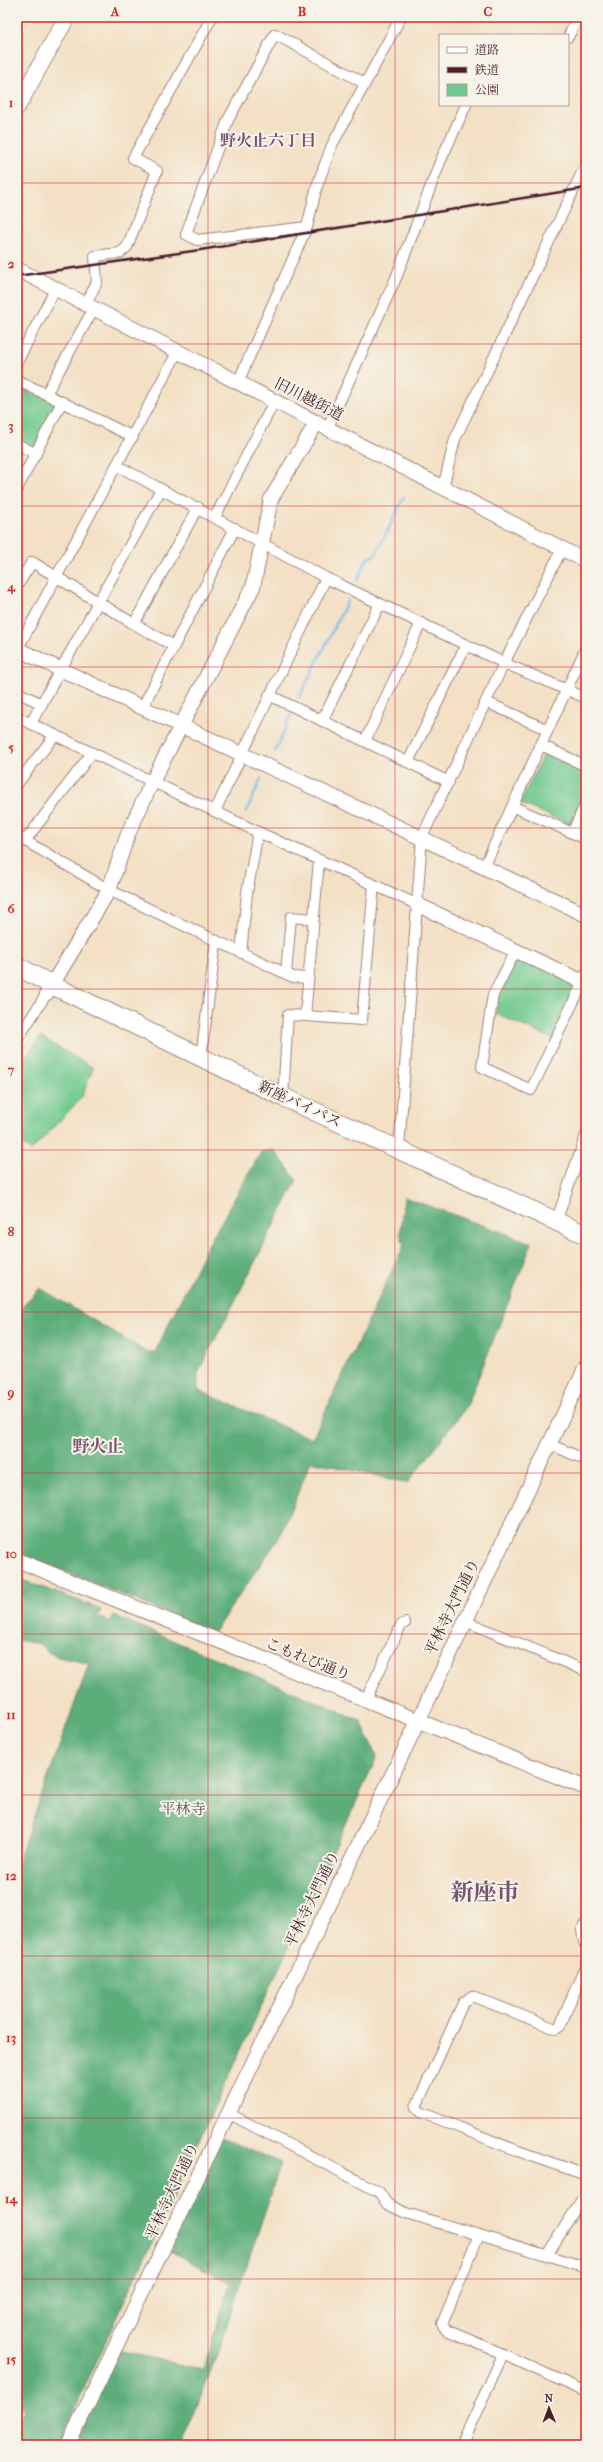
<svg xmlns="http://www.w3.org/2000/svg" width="603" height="2462" font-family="'IM FELL French Canon','Noto Serif JP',serif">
<rect width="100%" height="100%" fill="#f7f3e8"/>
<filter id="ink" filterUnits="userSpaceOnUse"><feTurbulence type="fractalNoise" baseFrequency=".025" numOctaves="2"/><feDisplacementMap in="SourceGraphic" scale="8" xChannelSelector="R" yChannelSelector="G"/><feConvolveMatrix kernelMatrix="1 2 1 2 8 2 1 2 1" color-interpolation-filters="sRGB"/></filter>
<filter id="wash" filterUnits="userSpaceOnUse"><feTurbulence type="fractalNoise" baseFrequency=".012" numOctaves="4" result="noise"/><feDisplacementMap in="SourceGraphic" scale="16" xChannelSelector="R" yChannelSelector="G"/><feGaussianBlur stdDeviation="0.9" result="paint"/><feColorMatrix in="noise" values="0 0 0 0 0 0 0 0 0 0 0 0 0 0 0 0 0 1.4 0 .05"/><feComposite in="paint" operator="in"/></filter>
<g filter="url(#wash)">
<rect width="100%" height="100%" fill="#f3e0c5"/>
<g fill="#70c98f" stroke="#5d745d">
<polygon points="17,387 56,403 57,408 35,449 17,442"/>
<polygon points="544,754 586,772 586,790 569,824 522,804 521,801"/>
<polygon points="520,959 576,985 577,990 553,1039 496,1014 497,995 516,960"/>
<polygon points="41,1037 93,1068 82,1097 31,1151 17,1141 17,1067"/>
</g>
<g fill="#5cad7a" stroke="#536652">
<polygon points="274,1150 297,1180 198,1373 198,1390 312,1439 404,1245 400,1233 404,1197 532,1243 467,1406 408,1483 311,1461 279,1538 214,1632 17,1552 17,1311 40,1288 146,1352 155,1352 204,1252 261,1152"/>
<path d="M17 1578 101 1609 98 1617 110 1622 113 1615 360 1720 377 1757 58 2445H17V2424L24 2409 17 2405V1863L89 1664C69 1658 54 1661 40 1644L17 1640Z"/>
<polygon points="217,2136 281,2163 215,2361 181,2445 73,2445 117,2350 203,2370 230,2283 164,2248"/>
</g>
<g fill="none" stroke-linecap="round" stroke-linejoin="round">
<g stroke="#71b9e8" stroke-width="2.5">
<polyline points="357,581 367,559 376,554 404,497"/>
<polyline points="299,698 348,600"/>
<polyline points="275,752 291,715"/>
<polyline points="246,812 261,779"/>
<polyline points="17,1061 26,1045"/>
</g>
</g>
</g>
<g filter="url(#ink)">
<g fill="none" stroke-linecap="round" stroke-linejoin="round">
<defs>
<g id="street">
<polyline points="568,37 578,17"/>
<polyline points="307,227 197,240 186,234 228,120 275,34 364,83"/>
<polyline points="86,304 97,282 95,256 120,253 127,247 157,171 133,158 212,17"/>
<polyline points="17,362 56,288"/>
<polyline points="17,380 133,437"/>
<polyline points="238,382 307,227 317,186 332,145 401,17"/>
<polyline points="46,394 94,308"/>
<polyline points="328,427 396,278 440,162 466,105"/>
<polyline points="17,444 36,454"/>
<polyline points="118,466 326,578 504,663 586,698"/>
<polyline points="443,488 455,439 586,164"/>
<polyline points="17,489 62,402"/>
<polyline points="215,517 275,400"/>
<polyline points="17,586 32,562 134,624 198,507"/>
<polyline points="134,624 174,646"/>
<polyline points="17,650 178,351"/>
<polyline points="17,692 42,704"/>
<polyline points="269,695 449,782"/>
<polyline points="486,702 548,730"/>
<polyline points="142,708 235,528"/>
<polyline points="17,717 258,832 416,904"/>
<polyline points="322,721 380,604"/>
<polyline points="31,723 161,489"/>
<polyline points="365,741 421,623"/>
<polyline points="541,745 586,766"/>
<polyline points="408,762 466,645"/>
<polyline points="17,784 55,735"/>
<polyline points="512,806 586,839"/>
<polyline points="215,811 326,578"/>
<polyline points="572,833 586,803"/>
<polyline points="17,836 109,890 293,977 308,978"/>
<polyline points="25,841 92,753"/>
<polyline points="484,867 586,648"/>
<polyline points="515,952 493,995 482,1067 531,1090 583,982"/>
<polyline points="241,953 247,893 258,832"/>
<polyline points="286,974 291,917 313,919"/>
<polyline points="305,1016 362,1020 374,885"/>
<polyline points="17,1040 47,993"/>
<polyline points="201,1057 216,942"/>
<polyline points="283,1097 288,1015 305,1016 319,861"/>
<polyline points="399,1149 422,837 504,663 562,549"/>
<polyline points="556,1222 586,1135"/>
<polyline points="549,1444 586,1460"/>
<polyline points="465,1621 586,1671"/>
<polyline points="365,1701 401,1625 405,1623"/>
<polyline points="586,1964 560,2026 556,2029 472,1996 463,2003 416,2107 420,2112 518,2151 586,2175"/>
<polyline points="228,2113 379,2192 387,2204 406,2213 586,2267"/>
<polyline points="547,2255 586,2193"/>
<polyline points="501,2356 507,2356 586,2392"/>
<polyline points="461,2445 501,2359 501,2353 446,2330 442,2324 479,2235"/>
</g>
<g id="secondary">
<polyline points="17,269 586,561"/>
<polyline points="17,649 586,915"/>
<polyline points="416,904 583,982 586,977"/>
<polyline points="47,993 109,890 128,834 152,782 253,587 271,499 317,422"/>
<polyline points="17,1560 586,1788"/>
<polyline points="586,1926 584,1930 586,1942"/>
<polyline points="68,2445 413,1732 586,1367"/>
</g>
<polyline id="primary" points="17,107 67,17"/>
<polyline id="highway" points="17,966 52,985 283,1097 586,1235"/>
</defs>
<use href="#street" stroke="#9e8078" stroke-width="12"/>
<use href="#secondary" stroke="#9e8078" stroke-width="16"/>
<use href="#primary" stroke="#9e8078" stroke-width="18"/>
<use href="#highway" stroke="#9e8078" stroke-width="20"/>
<use href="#street" stroke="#fff" stroke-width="10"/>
<use href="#secondary" stroke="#fff" stroke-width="14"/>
<use href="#primary" stroke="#fff" stroke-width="16"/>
<use href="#highway" stroke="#fff" stroke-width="18"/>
<polyline stroke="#4a1f2b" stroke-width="2.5" points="17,276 200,250 586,188"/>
</g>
</g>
<path fill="none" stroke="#d62828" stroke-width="1" stroke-opacity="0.55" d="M208 17V2445M395 17V2445M17 183H586M17 344H586M17 506H586M17 667H586M17 828H586M17 989H586M17 1150H586M17 1312H586M17 1473H586M17 1634H586M17 1795H586M17 1956H586M17 2118H586M17 2279H586"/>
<g text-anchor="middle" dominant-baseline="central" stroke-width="4" stroke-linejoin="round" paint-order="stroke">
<g font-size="15" fill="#4a1f2b" stroke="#f7f3e8">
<text transform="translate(309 399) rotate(27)">旧川越街道</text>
<text transform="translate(300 1104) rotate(25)">新座バイパス</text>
<text transform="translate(452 1607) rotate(-64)">平林寺大門通り</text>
<text transform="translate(308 1659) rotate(22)">こもれび通り</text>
<text transform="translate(312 1899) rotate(-64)">平林寺大門通り</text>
<text transform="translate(172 2191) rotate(-65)">平林寺大門通り</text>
</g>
<g font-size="15" fill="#555249" stroke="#f7f3e8">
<text x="183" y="1809">平林寺</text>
</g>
<g font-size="16" font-weight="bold" fill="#785471" stroke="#f7f3e8">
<text x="268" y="140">野火止六丁目</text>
</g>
<g font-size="17" font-weight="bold" fill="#785471" stroke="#f7f3e8">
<text x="98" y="1446">野火止</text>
</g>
<g font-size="23" font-weight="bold" fill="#785471" stroke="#f7f3e8">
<text x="485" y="1892">新座市</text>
</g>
</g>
<rect width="603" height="2462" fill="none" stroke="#f7f3e8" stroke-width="44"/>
<rect x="439" y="34" width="130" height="72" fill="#f7f3e8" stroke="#b29e9c"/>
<rect x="447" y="47" width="20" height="6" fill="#ffffff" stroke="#b29e9c"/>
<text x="475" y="54" font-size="12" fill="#4a1f2b">道路</text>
<rect x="447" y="67" width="20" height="6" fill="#4a1f2b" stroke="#b29e9c"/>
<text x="475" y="74" font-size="12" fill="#4a1f2b">鉄道</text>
<rect x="447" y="84" width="20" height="12" fill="#70c98f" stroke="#b29e9c"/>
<text x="475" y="94" font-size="12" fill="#4a1f2b">公園</text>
<g transform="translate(549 2408) rotate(359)" stroke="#f7f3e8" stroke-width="3" paint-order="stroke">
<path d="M0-3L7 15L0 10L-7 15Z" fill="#4a1f2b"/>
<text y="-6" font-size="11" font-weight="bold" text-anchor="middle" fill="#4a1f2b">N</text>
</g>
<rect x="22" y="22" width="559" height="2418" fill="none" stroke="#d62828" stroke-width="1.5"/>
<g font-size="13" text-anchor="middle" font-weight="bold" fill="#d62828">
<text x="115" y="16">A</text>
<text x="302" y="16">B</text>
<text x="488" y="16">C</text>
<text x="11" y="107">1</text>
<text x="11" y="268">2</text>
<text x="11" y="430">3</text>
<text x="11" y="591">4</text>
<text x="11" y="752">5</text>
<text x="11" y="913">6</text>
<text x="11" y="1074">7</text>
<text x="11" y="1236">8</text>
<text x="11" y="1397">9</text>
<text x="11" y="1558">10</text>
<text x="11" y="1719">11</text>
<text x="11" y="1880">12</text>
<text x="11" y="2042">13</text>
<text x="11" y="2203">14</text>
<text x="11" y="2364">15</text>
</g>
</svg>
